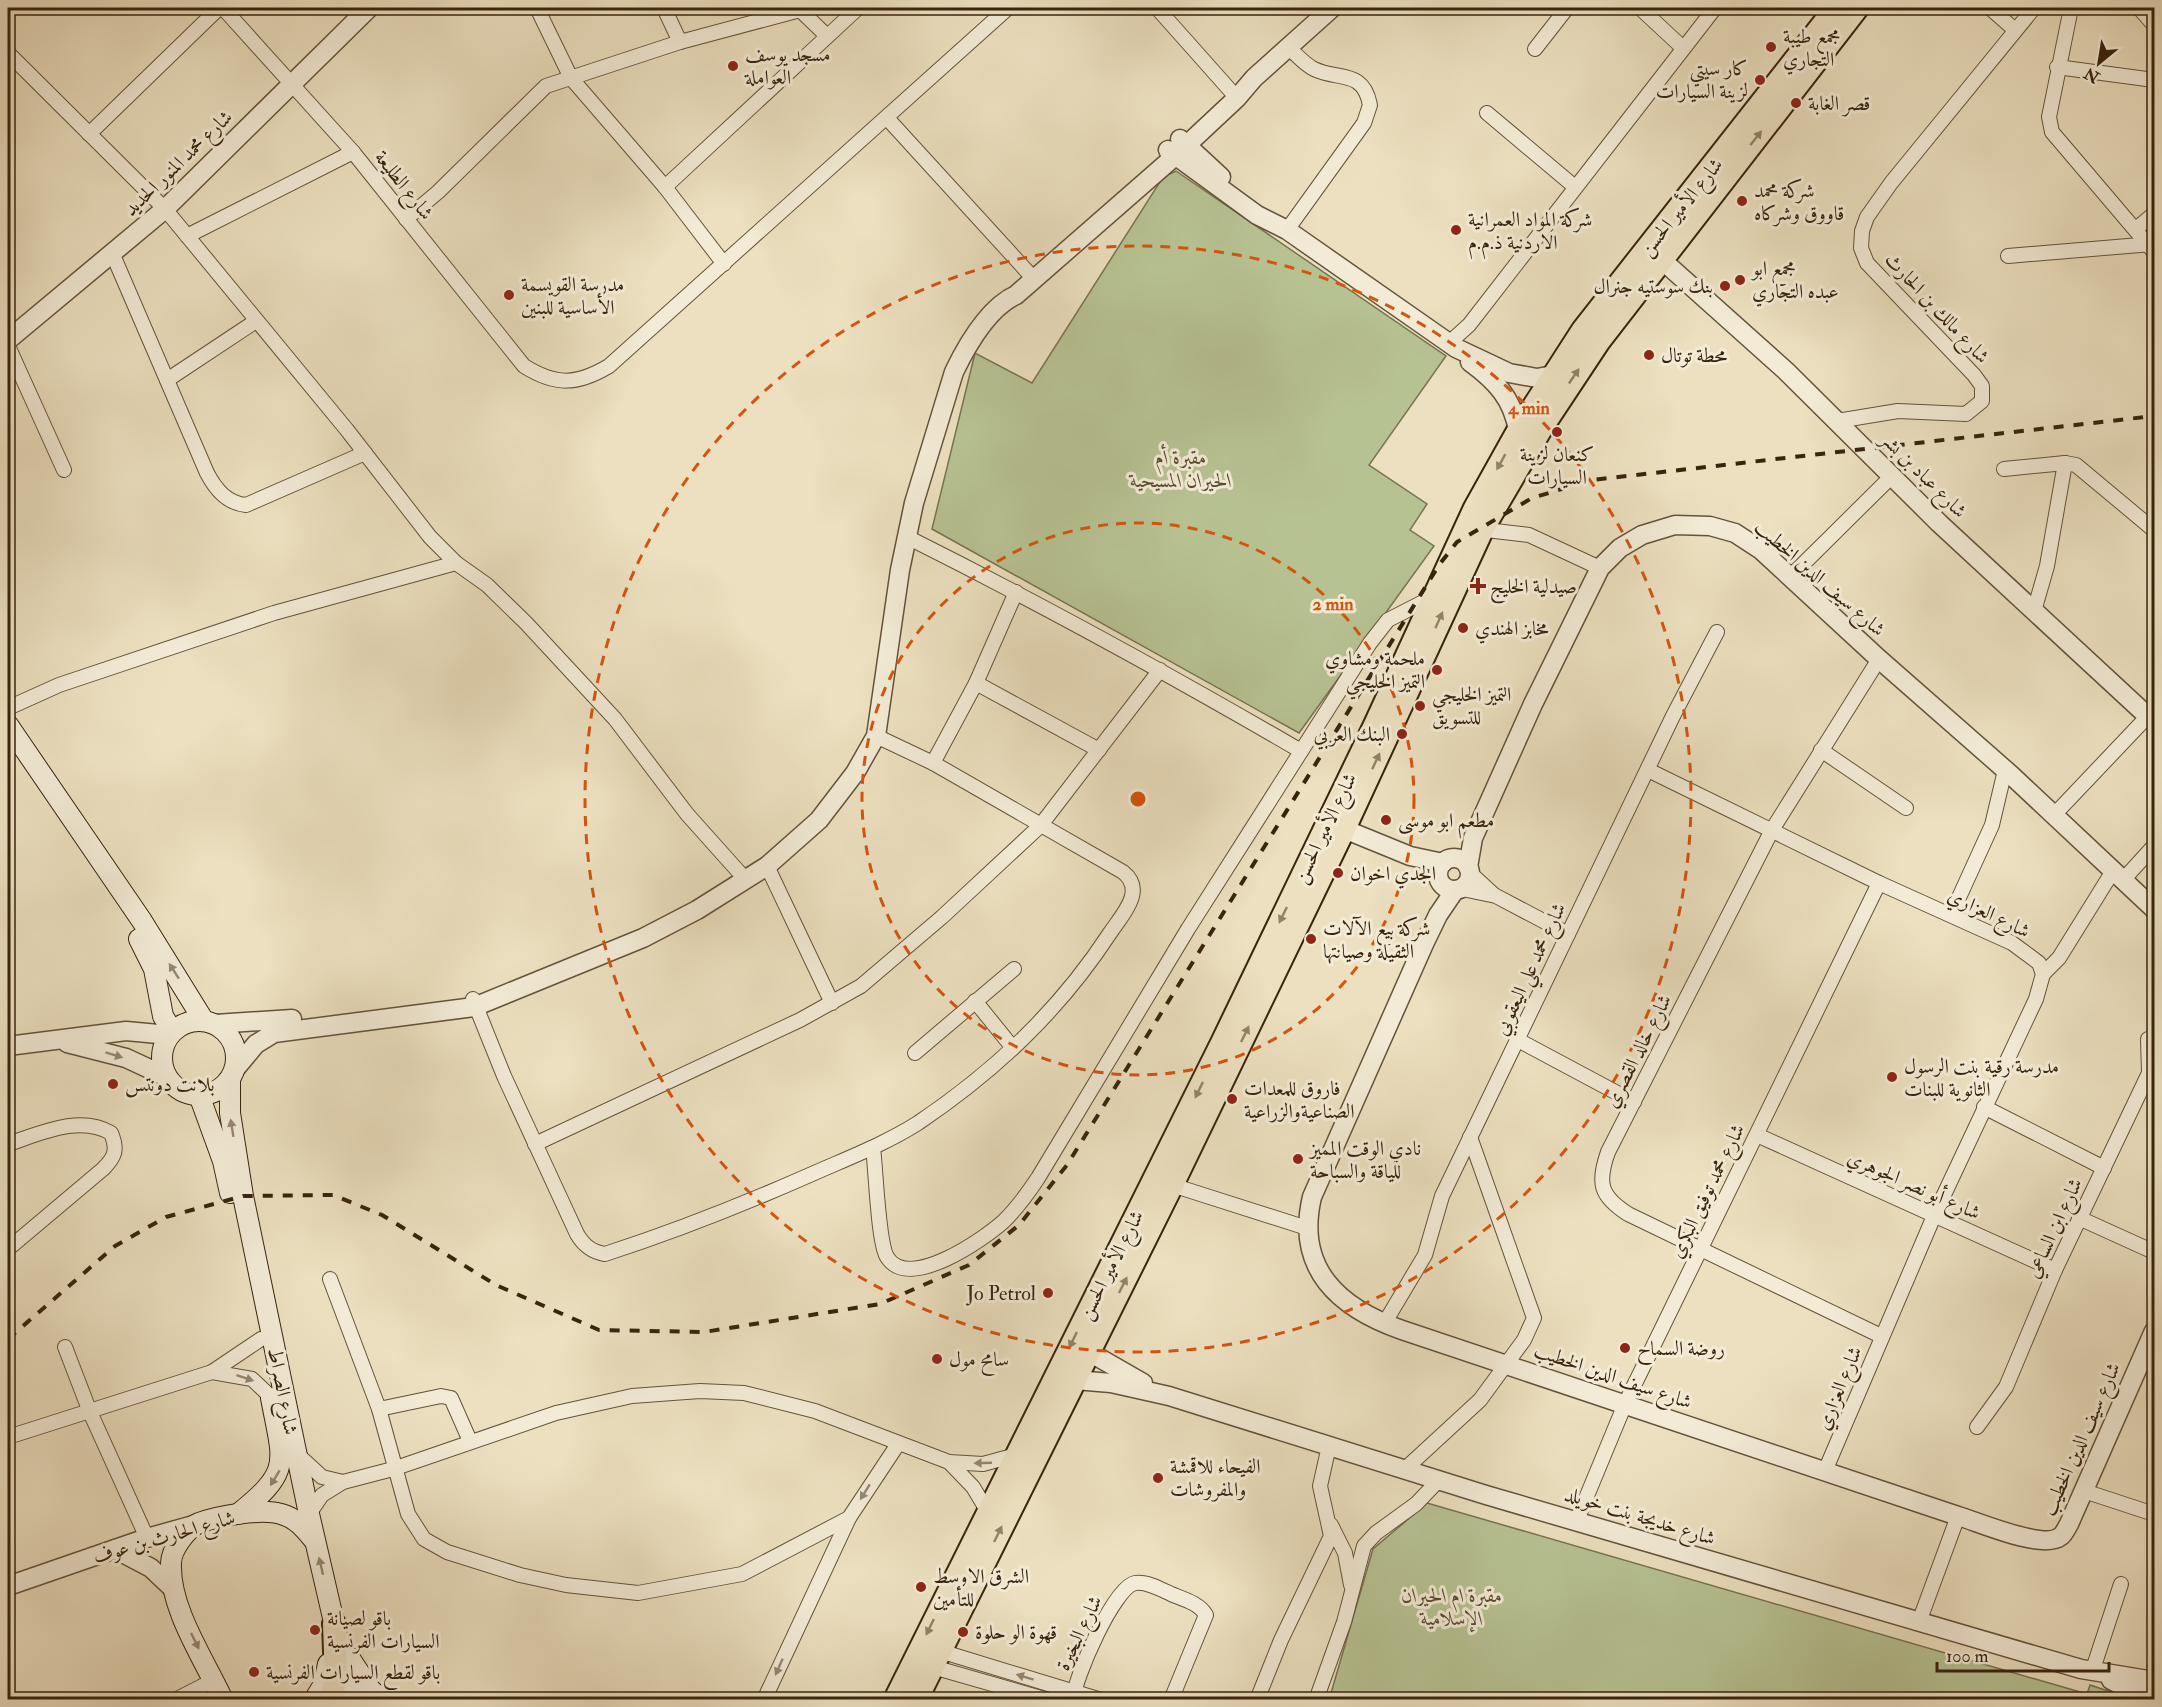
<svg xmlns="http://www.w3.org/2000/svg" width="2162" height="1707" font-family="'IM FELL Double Pica',Amiri,serif">
<rect width="100%" height="100%" fill="#ece0c0"/>
<filter id="stains"><feTurbulence type="fractalNoise" baseFrequency=".00333" numOctaves="4"/><feColorMatrix values="0 0 0 0 .2 0 0 0 0 .09 0 0 0 0 .02 0 0 0 .5 -.17"/></filter>
<radialGradient id="worn" r=".72"><stop offset=".6" stop-color="#630" stop-opacity="0"/><stop offset="1" stop-color="#630" stop-opacity=".3"/></radialGradient>
<g fill="#b7c293" stroke="#777350" stroke-width="1.5">
<polygon points="1176,171 1446,356 1369,465 1427,504 1410,530 1434,546 1299,733 932,529 975,353 1032,383 1163,177"/>
<polygon points="1427,1503 2087,1694 2090,1685 2135,1700 1329,1700 1373,1549"/>
</g>
<g fill="none" stroke-linecap="round" stroke-linejoin="round">
<defs>
<g id="minor">
<path d="M223 8 353 152 524 366C556 386 577 385 609 366L1008 8"/>
<polyline points="537,8 571,78 665,187 724,264"/>
<polyline points="664,8 680,42"/>
<polyline points="798,8 827,36"/>
<polyline points="1157,8 1237,98"/>
<polyline points="1640,8 1683,48"/>
<polyline points="1990,8 2015,30"/>
<polyline points="2071,8 2049,117 2052,132 2154,252"/>
<polyline points="2139,8 2154,25"/>
<polyline points="1535,49 1567,8"/>
<polyline points="8,53 165,209 347,430 430,537 456,563 487,585 526,623 615,719 687,814 746,880"/>
<polyline points="2057,67 2154,80"/>
<polyline points="1487,113 1575,187"/>
<polyline points="887,118 1034,279"/>
<polyline points="89,134 219,8"/>
<polyline points="665,187 858,8"/>
<polyline points="406,219 438,192 546,86 680,42 800,10"/>
<polyline points="2136,229 2154,214"/>
<path d="M1287 230 1364 123 1370 105C1363 69 1339 81 1314 69 1304 64 1297 55 1288 47"/>
<polyline points="187,236 353,152"/>
<path d="M113 255 207 473C216 490 227 503 246 505L365 453"/>
<polyline points="2008,256 2152,244"/>
<polyline points="1449,343 1469,325 1715,8"/>
<polyline points="8,346 64,470"/>
<polyline points="167,380 256,321"/>
<polyline points="1837,421 1898,411 1966,414 1982,401 1982,386 1974,375 1867,263 1861,248 1862,231 1867,217 1891,183 2034,8"/>
<polyline points="2004,469 2065,463 2076,465 2154,530"/>
<polyline points="1478,529 1529,535 1600,568"/>
<path d="M907 537C1041 604 1172 676 1301 751"/>
<polyline points="1790,577 1893,475"/>
<polyline points="2034,611 2047,566 2065,463"/>
<path d="M1879 659 1772 830 1608 1152C1597 1183 1600 1196 1628 1214L1881 1336"/>
<polyline points="976,683 1099,750"/>
<polyline points="8,708 59,685 274,613 456,563"/>
<polyline points="1821,750 1906,808"/>
<polyline points="933,763 976,683 1016,592"/>
<polyline points="1648,770 1879,883 2012,943 2039,963 2043,974 2036,999 1934,1216 1825,1471"/>
<polyline points="2054,815 2148,716"/>
<polyline points="767,866 832,1003"/>
<polyline points="1470,873 1494,895"/>
<polyline points="2123,880 2154,846"/>
<polyline points="1462,889 1496,896 1568,934"/>
<polyline points="1951,915 1992,825 2005,770"/>
<polyline points="2043,974 2059,958 2113,871"/>
<path d="M473 999 504 1076 577 1234C584 1246 592 1252 605 1254 676 1231 744 1204 812 1174 848 1158 885 1144 918 1123 995 1071 1059 1011 1110 933 1123 914 1146 890 1123 872L933 763 876 736"/>
<polyline points="975,1001 1013,1048"/>
<polyline points="1518,1040 1634,1102"/>
<polyline points="915,1053 1014,969"/>
<polyline points="1984,1107 2104,1168"/>
<polyline points="1757,1135 2055,1270"/>
<path d="M8 1144C39 1134 80 1114 111 1133 118 1150 115 1157 103 1169L8 1249"/>
<polyline points="535,1144 800,1020 861,986 942,917 1040,826 1160,670"/>
<path d="M873 1148C876 1170 878 1242 887 1257 909 1292 984 1239 1004 1221 1017 1208 1028 1193 1038 1178L1188 929 1370 643 1388 620 1431 598"/>
<polyline points="1172,1185 1307,1228"/>
<polyline points="2079,1218 2154,1252"/>
<polyline points="330,1279 379,1409 408,1514 424,1539 447,1552 520,1575 566,1585 638,1593 742,1574 849,1518"/>
<polyline points="1384,1324 1425,1255 1442,1196 1673,716 1717,632"/>
<polyline points="65,1347 90,1412 147,1538"/>
<polyline points="212,1372 252,1379 271,1397"/>
<polyline points="379,1409 441,1396 451,1398 470,1441"/>
<polyline points="1977,1427 2006,1387 2055,1270 2149,1073 2148,1039"/>
<polyline points="8,1437 212,1372 261,1339"/>
<polyline points="298,1455 322,1477 343,1482"/>
<polyline points="949,1462 973,1487 988,1512"/>
<polyline points="1404,1470 1480,1400 1524,1340 1534,1318 1470,1137"/>
<polyline points="2084,1491 2154,1514"/>
<polyline points="309,1514 322,1495 343,1482 393,1469 556,1413 632,1396 700,1391 744,1393 815,1411 949,1462 983,1464 1016,1455"/>
<polyline points="1577,1520 1625,1404 1879,883"/>
<polyline points="1331,1525 1345,1553 1351,1585"/>
<polyline points="1919,1622 1958,1516"/>
<polyline points="940,1651 1101,1700"/>
<polyline points="933,1667 1048,1700"/>
<polyline points="2092,1672 2121,1584"/>
<polyline points="175,1700 214,1680"/>
<polyline points="764,1700 849,1518 898,1444"/>
<path d="M1073 1700C1074 1679 1114 1587 1135 1583 1146 1581 1161 1589 1171 1594 1183 1599 1199 1603 1206 1615L1171 1700"/>
<polyline points="1257,1700 1281,1640 1331,1536 1320,1486 1329,1446"/>
<polyline points="1316,1700 1344,1622 1364,1546 1376,1533 1416,1504 1438,1481"/>
</g>
<g id="tertiary">
<polyline points="1180,139 1221,177"/>
<polyline points="1168,150 1257,215 1287,230 1456,348 1509,373 1537,378 1553,375"/>
<polyline points="1662,260 1786,371 1939,523 2154,722"/>
<polyline points="8,340 165,209 369,8"/>
<path d="M1470 362C1496 381 1513 399 1518 431"/>
<polyline points="1344,829 1410,856 1443,863"/>
<circle cx="1454" cy="874" r="16"/>
<polyline points="1468,867 1473,838 1533,704 1600,568 1620,548 1642,535 1675,525 1710,526 1735,533 1761,550 1879,659 2010,774 2154,909"/>
<path d="M1455 890 1438 915 1424 944 1312 1197C1295 1269 1339 1308 1402 1330L1958 1516C1979 1522 2044 1551 2061 1536 2064 1534 2067 1527 2069 1524L2154 1331"/>
<polyline points="215,1024 292,1019"/>
<polyline points="67,1043 126,1058 167,1077"/>
<polyline points="8,1046 126,1031 169,1035"/>
<path d="M236 1068 256 1044 274 1033 474 1007 643 938 697 910 767 866 819 820 855 773 876 736 900 570 914 503 954 372C967 345 988 308 1016 295L1175 156 1237 98 1254 78 1332 8"/>
<polyline points="1089,1352 1143,1383"/>
<polyline points="1075,1380 1111,1383 1169,1396 1486,1495 2081,1669 2154,1681"/>
<polyline points="115,1549 151,1568 171,1587"/>
<polyline points="8,1586 147,1538 197,1524"/>
<polyline points="2111,1680 2151,1700"/>
</g>
<g id="secondary">
<polyline points="8,725 142,921 204,1021"/>
<polyline points="139,939 154,969 163,1016 172,1031"/>
<circle cx="199" cy="1058" r="37"/>
<polyline points="230,1080 230,1113 243,1196 309,1514 352,1700"/>
<polyline points="199,1095 223,1161 230,1193"/>
<path d="M238 1514C293 1470 283 1463 271 1398"/>
<polyline points="349,1657 370,1689 382,1700"/>
<path d="M223 1700C204 1659 169 1608 171 1563 171 1550 187 1528 199 1523 218 1516 261 1508 281 1514 296 1518 304 1528 313 1539"/>
<polyline points="314,1700 324,1684 328,1664"/>
</g>
<g id="trunk">
<polyline points="331,1700 336,1678 334,1624"/>
<polyline points="895,1700 1222,1043 1375,725 1475,508 1518,431 1583,330 1836,8"/>
<polyline points="916,1700 1172,1185 1344,829 1483,528 1542,427 1599,341 1857,8"/>
</g>
</defs>
<use href="#minor" stroke="#64533a" stroke-width="16"/>
<use href="#tertiary" stroke="#64533a" stroke-width="21"/>
<use href="#secondary" stroke="#37240d" stroke-width="22"/>
<use href="#trunk" stroke="#37240d" stroke-width="26"/>
<use href="#minor" stroke="#f3ebd6" stroke-width="14"/>
<use href="#tertiary" stroke="#f3ebd6" stroke-width="18"/>
<use href="#secondary" stroke="#f3ebd6" stroke-width="20"/>
<use href="#trunk" stroke="#ece0c0" stroke-width="22"/>
<polyline stroke="#37240d" stroke-width="4" stroke-dasharray="10 10" stroke-linecap="butt" points="8,1339 115,1246 166,1217 243,1196 333,1195 382,1215 496,1285 599,1330 704,1332 880,1304 969,1265 1019,1225 1067,1165 1439,565 1457,542 1532,498 1592,480 2154,416"/>
</g>
<defs><path id="oneway-solid" d="M-6-.8H1V-3.2L6.5 0L1 3.2V.8H-6Z" transform="scale(1.5)"/></defs>
<g fill="#928266">
<use href="#oneway-solid" transform="translate(1756 138) rotate(-52)"/>
<use href="#oneway-solid" transform="translate(1574 376) rotate(-56)"/>
<use href="#oneway-solid" transform="translate(1501 462) rotate(119)"/>
<use href="#oneway-solid" transform="translate(1439 620) rotate(-66)"/>
<use href="#oneway-solid" transform="translate(1376 761) rotate(-65)"/>
<use href="#oneway-solid" transform="translate(1283 915) rotate(116)"/>
<use href="#oneway-solid" transform="translate(1245 1034) rotate(-64)"/>
<use href="#oneway-solid" transform="translate(1199 1090) rotate(116)"/>
<use href="#oneway-solid" transform="translate(1123 1285) rotate(-63)"/>
<use href="#oneway-solid" transform="translate(1073 1340) rotate(116)"/>
<use href="#oneway-solid" transform="translate(998 1534) rotate(-64)"/>
<use href="#oneway-solid" transform="translate(930 1627) rotate(116)"/>
</g>
<g fill="#958872">
<use href="#oneway-solid" transform="translate(174 971) rotate(-123)"/>
<use href="#oneway-solid" transform="translate(114 1055) rotate(17)"/>
<use href="#oneway-solid" transform="translate(232 1128) rotate(-99)"/>
<use href="#oneway-solid" transform="translate(245 1378) rotate(18)"/>
<use href="#oneway-solid" transform="translate(983 1463) rotate(178)"/>
<use href="#oneway-solid" transform="translate(275 1478) rotate(121)"/>
<use href="#oneway-solid" transform="translate(865 1492) rotate(122)"/>
<use href="#oneway-solid" transform="translate(321 1566) rotate(-103)"/>
<use href="#oneway-solid" transform="translate(195 1641) rotate(64)"/>
<use href="#oneway-solid" transform="translate(779 1667) rotate(114)"/>
<use href="#oneway-solid" transform="translate(1025 1677) rotate(-163)"/>
</g>
<g fill="none" stroke="#d6540c" stroke-width="3" stroke-dasharray="10 8">
<circle cx="1138" cy="799" r="276"/>
<circle cx="1138" cy="799" r="553"/>
</g>
<g fill="#8f2418" stroke="#f3ebd6" stroke-width="2">
<circle cx="1771" cy="47" r="6"/>
<circle cx="733" cy="66" r="6"/>
<circle cx="1760" cy="80" r="6"/>
<circle cx="1796" cy="103" r="6"/>
<circle cx="1742" cy="201" r="6"/>
<circle cx="1456" cy="230" r="6"/>
<circle cx="1740" cy="280" r="6"/>
<circle cx="1725" cy="286" r="6"/>
<circle cx="509" cy="295" r="6"/>
<circle cx="1649" cy="355" r="6"/>
<circle cx="1557" cy="432" r="6"/>
<path d="M1475 577h6v6h6v6h-6v6h-6v-6h-6v-6h6z"/>
<circle cx="1463" cy="628" r="6"/>
<circle cx="1437" cy="670" r="6"/>
<circle cx="1420" cy="706" r="6"/>
<circle cx="1402" cy="734" r="6"/>
<circle cx="1386" cy="820" r="6"/>
<circle cx="1338" cy="873" r="6"/>
<circle cx="1311" cy="939" r="6"/>
<circle cx="1892" cy="1077" r="6"/>
<circle cx="113" cy="1084" r="6"/>
<circle cx="1232" cy="1099" r="6"/>
<circle cx="1298" cy="1159" r="6"/>
<circle cx="1048" cy="1293" r="6"/>
<circle cx="1625" cy="1348" r="6"/>
<circle cx="937" cy="1359" r="6"/>
<circle cx="1158" cy="1478" r="6"/>
<circle cx="921" cy="1587" r="6"/>
<circle cx="315" cy="1630" r="6"/>
<circle cx="963" cy="1632" r="6"/>
<circle cx="254" cy="1672" r="6"/>
</g>
<g text-anchor="middle" dominant-baseline="central" stroke-width="6" stroke-linejoin="round" paint-order="stroke">
<g font-size="20" fill="#37240d" stroke="#f3ebd6" text-anchor="start">
<text x="1783" y="36">مجمع طيبة<tspan x="1783" dy="23">التجاري</tspan></text>
<text x="745" y="54">مسجد يوسف<tspan x="745" dy="23">العواملة</tspan></text>
<text x="1748" y="68" text-anchor="end">كار سيتي<tspan x="1748" dy="23">لزينة السيارات</tspan></text>
<text x="1808" y="103">قصر الغابة</text>
<text x="1754" y="190">شركة محمد<tspan x="1754" dy="23">قاووق وشركاه</tspan></text>
<text x="1468" y="219">شركة المواد العمرانية<tspan x="1468" dy="23">الاردنية ذ.م.م</tspan></text>
<text x="1752" y="268">مجمع ابو<tspan x="1752" dy="23">عبده التجاري</tspan></text>
<text x="521" y="284">مدرسة القويسمة<tspan x="521" dy="23">الأساسية للبنين</tspan></text>
<text x="1713" y="286" text-anchor="end">بنك سوستيه جنرال</text>
<text x="1661" y="355">محطة توتال</text>
<text x="1557" y="454" text-anchor="middle">كنعان لزينة<tspan x="1557" dy="23">السيارات</tspan></text>
<text x="1490" y="586">صيدلية الخليج</text>
<text x="1475" y="628">مخابز الهندي</text>
<text x="1425" y="658" text-anchor="end">ملحمة ومشاوي<tspan x="1425" dy="23">التميز الخليجي</tspan></text>
<text x="1432" y="694">التميز الخليجي<tspan x="1432" dy="23">للتسويق</tspan></text>
<text x="1390" y="734" text-anchor="end">البنك العربي</text>
<text x="1398" y="820">مطعم ابو موسى</text>
<text x="1350" y="873">الجدي اخوان</text>
<text x="1323" y="928">شركة بيع الآلات<tspan x="1323" dy="23">الثقيلة وصيانتها</tspan></text>
<text x="1904" y="1066">مدرسة رقية بنت الرسول<tspan x="1904" dy="23">الثانوية للبنات</tspan></text>
<text x="125" y="1084">بلانت دونتس</text>
<text x="1244" y="1088">فاروق للمعدات<tspan x="1244" dy="23">الصناعيةوالزراعية</tspan></text>
<text x="1310" y="1148">نادي الوقت المميز<tspan x="1310" dy="23">للياقة والسباحة</tspan></text>
<text x="1036" y="1293" text-anchor="end">Jo Petrol</text>
<text x="1637" y="1348">روضة السماح</text>
<text x="949" y="1359">سامح مول</text>
<text x="1170" y="1466">الفيحاء للاقمشة<tspan x="1170" dy="23">والمفروشات</tspan></text>
<text x="933" y="1576">الشرق الاوسط<tspan x="933" dy="23">للتأمين</tspan></text>
<text x="327" y="1618">باقو لصيانة<tspan x="327" dy="23">السيارات الفرنسية</tspan></text>
<text x="975" y="1632">قهوة الو حلوة</text>
<text x="266" y="1672">باقو لقطع السيارات الفرنسية</text>
</g>
<g font-size="20" fill="#37240d" stroke="#f3ebd6">
<text transform="translate(178 163) rotate(-44)">شارع محمد المنور الحديد</text>
<text transform="translate(404 185) rotate(52)">شارع الطليعة</text>
<text transform="translate(1681 207) rotate(-51)">شارع الأمير الحسن</text>
<text transform="translate(1937 308) rotate(47)">شارع مالك بن الحارث</text>
<text transform="translate(1924 475) rotate(45)">شارع عباد بن بشر</text>
<text transform="translate(1820 578) rotate(41)">شارع سيف الدين الخطيب</text>
<text transform="translate(1325 828) rotate(-64)">شارع الأمير الحسن</text>
<text transform="translate(1989 913) rotate(26)">شارع العزاري</text>
<text transform="translate(1530 969) rotate(-65)">شارع محمد علي اليعقوبي</text>
<text transform="translate(1638 1051) rotate(-63)">شارع خالد القصري</text>
<text transform="translate(1914 1185) rotate(24)">شارع أبو نصر الجوهري</text>
<text transform="translate(1707 1191) rotate(-64)">شارع محمد توفيق البكري</text>
<text transform="translate(2054 1228) rotate(-65)">شارع ابن الساعي</text>
<text transform="translate(1111 1265) rotate(-63)">شارع الأمير الحسن</text>
<text transform="translate(1613 1376) rotate(19)">شارع سيف الدين الخطيب</text>
<text transform="translate(1839 1388) rotate(-67)">شارع العزاري</text>
<text transform="translate(283 1391) rotate(79)">شارع الصراط</text>
<text transform="translate(2081 1439) rotate(-66)">شارع سيف الدين الخطيب</text>
<text transform="translate(1640 1516) rotate(17)">شارع خديجة بنت خويلد</text>
<text transform="translate(164 1537) rotate(-16)">شارع الحارث بن عوف</text>
<text transform="translate(1079 1633) rotate(-64)">شارع البخيرة</text>
</g>
<g font-size="20" font-style="italic" fill="#574c2e" stroke="#f3ebd6">
<text x="1181" y="457">مقبرة أم<tspan x="1181" dy="23">الحيران المسيحية</tspan></text>
<text x="1452" y="1595">مقبرة ام الحيران<tspan x="1452" dy="23">الإسلامية</tspan></text>
</g>
</g>
<circle cx="1138" cy="799" r="9" fill="#d6540c" stroke="#f3ebd6" stroke-width="3"/>
<g font-size="18" text-anchor="middle" font-weight="bold" fill="#d6540c" stroke="#f3ebd6" stroke-width="6" stroke-linejoin="round" paint-order="stroke">
<text x="1529" y="414">4 min</text>
<text x="1333" y="610">2 min</text>
</g>
<rect width="2162" height="1707" fill="none" stroke="#ece0c0" stroke-width="30"/>
<rect x="9" y="9" width="2144" height="1689" fill="none" stroke="#37240d" stroke-width="3"/>
<rect x="15" y="15" width="2132" height="1677" fill="none" stroke="#37240d" stroke-width="1.5"/>
<g transform="translate(2099 63) rotate(210)" stroke="#f3ebd6" stroke-width="4.5" paint-order="stroke">
<path d="M0-4.5L10 22L0 15L-10 22Z" fill="#37240d"/>
<text y="-9" font-size="16" font-weight="bold" text-anchor="middle" fill="#37240d">N</text>
</g>
<path d="M1937 1662v9h172v-9" fill="none" stroke="#37240d" stroke-width="3"/>
<text x="1946" y="1662" font-size="18" fill="#37240d" stroke="#f3ebd6" stroke-width="4.5" paint-order="stroke">100 m</text>
<rect width="100%" height="100%" filter="url(#stains)"/>
<rect width="100%" height="100%" fill="url(#worn)"/>
</svg>
